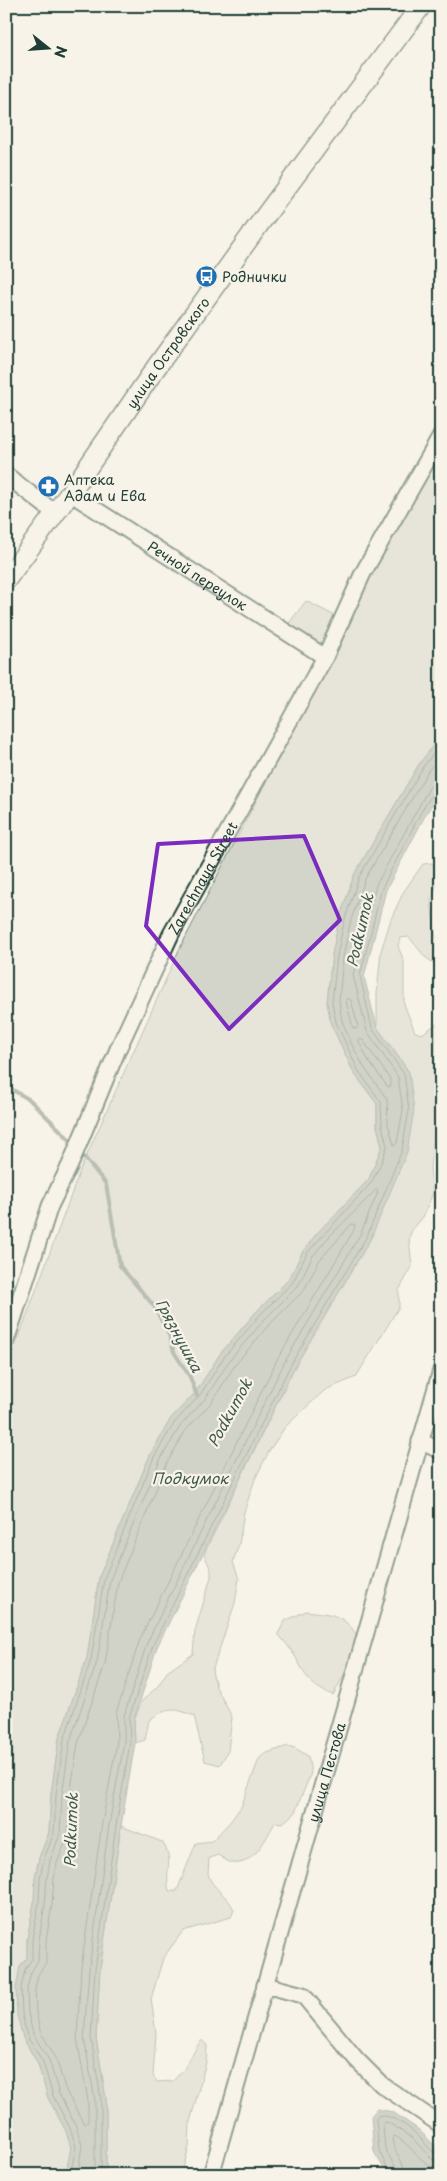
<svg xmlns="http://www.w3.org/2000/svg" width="447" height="2181" font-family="'Playpen Sans',sans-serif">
<rect width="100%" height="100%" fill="#f7f3e8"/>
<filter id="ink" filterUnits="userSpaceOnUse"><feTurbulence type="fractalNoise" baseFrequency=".02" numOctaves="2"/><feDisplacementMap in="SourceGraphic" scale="10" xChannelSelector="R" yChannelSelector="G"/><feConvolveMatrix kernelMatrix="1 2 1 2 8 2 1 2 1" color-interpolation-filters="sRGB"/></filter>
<g filter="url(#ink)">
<g fill="#d3d5ca" stroke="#79897f">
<polygon points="441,451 441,736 419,764 354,875 339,920 332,955 327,1002 331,1024 354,1073 377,1104 377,1126 382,1146 369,1179 303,1251 289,1279 256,1312 220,1354 196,1392 171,1419 150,1455 99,1577 87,1658 59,1738 51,1794 49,1832 39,1858 35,1877 34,1903 27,1939 27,1958 20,1966 23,2038 38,2064 48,2098 66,2131 71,2148 67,2168 70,2175 6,2175 6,1372 81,1168 179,950 281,753 338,650 370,575"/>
<polygon points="306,601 337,617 323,643 316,643 290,628 289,623"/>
<path d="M432 863 437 869 439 877 431 901 435 934 441 943V972L438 966 425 957 409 937 400 938 398 946 404 962V1004L415 1032 422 1034 441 1021V1109L434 1135 430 1168 433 1193 423 1217 412 1230 409 1238 412 1267 399 1290V1307L356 1377 325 1390 285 1427 269 1451 255 1479 244 1512 239 1544 233 1562 239 1579 235 1603 212 1671 216 1687 232 1717 228 1751 220 1765 205 1761 194 1716C174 1707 167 1708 149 1720L145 1740 135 1743 134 1720 142 1701 158 1686 167 1672 193 1654 195 1631 211 1577V1570L204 1554 294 1368 371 1238 409 1072 377 1027V993L381 951 391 919 404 891 423 864Z"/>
<path d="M306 1611C329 1614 342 1613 356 1634 353 1657 345 1675 333 1695 304 1684 306 1672 291 1650 287 1644 282 1639 278 1634L285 1621Z"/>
<path d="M288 1746 295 1748 308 1756 311 1773 295 1812 283 1823 275 1822C267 1837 253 1867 232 1863 227 1862 222 1857 218 1855L209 1858C209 1863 208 1869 208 1874 211 1888 229 1896 234 1910L231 1917 183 1931 163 1958 151 1999 156 2033 153 2076 157 2082 173 2081 184 2069 201 2040 207 2045 206 2062 190 2122 189 2147 181 2175H106V2099L96 2038 100 1969 121 1826 162 1842C175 1859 164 1872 169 1891H177L196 1843 212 1841 230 1822 241 1807 259 1759 264 1754Z"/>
</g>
<g fill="#a4ada3" stroke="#6f8077">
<polygon points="441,736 441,790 426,814 386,890 364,977 377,1027 409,1072 414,1110 407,1152 371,1238 294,1368 157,1647 134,1720 135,1743 121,1826 100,1969 96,2038 106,2099 106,2175 70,2175 67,2168 71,2148 66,2131 48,2098 38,2064 23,2038 17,2015 16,1988 20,1966 27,1958 27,1939 34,1903 35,1877 39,1858 49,1832 51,1794 59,1738 87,1658 99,1577 150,1455 171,1418 196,1392 220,1354 256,1312 289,1279 303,1251 317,1233 369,1179 377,1159 382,1146 377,1126 377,1104 354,1073 331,1024 327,1002 332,955 339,920 354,875 419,764"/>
<polygon points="377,2109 393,2112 419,2130 441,2152 441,2175 388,2175 374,2152 371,2116"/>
</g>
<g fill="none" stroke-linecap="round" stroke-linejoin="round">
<g stroke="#546a60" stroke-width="1">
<polyline points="441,754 428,771 365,879 350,923 343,957 339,1001 342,1021 351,1043 364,1067 387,1099 388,1124 394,1145 397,1143 403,1110 398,1077 367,1031 353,975 376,885 429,788 434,783 441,782"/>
<polygon points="348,998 351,1000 358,1026 356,1029 353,1028 346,1001"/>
<polygon points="360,1039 363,1040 390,1079 390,1087 387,1086 370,1063 359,1042"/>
<polygon points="352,1224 355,1225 354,1230 277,1360 140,1639 116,1713 117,1742 102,1823 81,1968 77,2038 88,2101 88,2122 84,2124 66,2091 56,2058 40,2031 36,2012 35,1989 38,1975 46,1963 46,1940 52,1905 54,1879 57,1863 68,1836 70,1796 78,1743 105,1664 118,1582 167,1463 186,1430 211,1403 235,1365 269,1325 304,1290 319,1261"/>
<polyline points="74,2175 72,2166 76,2146 70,2128 53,2096 43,2062 27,2036 22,2014 21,1988 25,1969 32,1959 32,1939 39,1903 40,1878 44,1859 54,1833 56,1795 64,1740 91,1660 104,1579 154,1457 175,1422 200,1395 224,1357 259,1316 293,1282 307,1253 372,1182 382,1161 387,1146 382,1125 381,1102 358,1070 336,1022 332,1002 337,956 344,922 359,877 423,767 441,744"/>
<polyline points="81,2175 79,2166 82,2145 76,2126 59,2094 49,2060 33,2034 28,2013 27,1988 31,1972 38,1961 39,1940 45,1904 47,1878 50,1861 60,1834 62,1795 70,1741 97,1662 110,1580 160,1460 181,1425 205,1399 229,1361 264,1320 298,1286 312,1257 326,1240 377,1189 378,1192 361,1233 284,1363 166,1603 147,1643 124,1716 124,1743 109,1825 89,1969 84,2038 95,2100 95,2175"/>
<polyline points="101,2175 101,2099 91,2038 95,1969 116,1826 130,1743 129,1718 153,1645 290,1366 367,1236 402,1150 409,1110 404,1074 372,1028 360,976 382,888 421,812 435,790 441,788"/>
<path d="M391 2175 379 2151 376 2119 379 2115C393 2116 407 2125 417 2135 424 2141 431 2154 441 2155"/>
<polyline points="398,2175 396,2168 385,2149 383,2125 385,2122 389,2123 412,2138 432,2159 441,2162"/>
<path d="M405 2175C405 2161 393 2152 392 2138L394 2136C412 2143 421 2168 441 2169"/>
</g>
<g stroke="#6f8077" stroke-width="4">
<polyline points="6,1086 30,1100 74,1144"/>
<polyline points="80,1152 106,1184 120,1266 154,1306 169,1335 174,1352 190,1377 197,1396"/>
</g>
<defs>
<g id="minor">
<polyline points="6,475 55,513"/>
<path id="s1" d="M70 493 325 657"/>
<path id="s2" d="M6 1341 50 1206 70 1165 118 1049 171 934 325 657 363 573 441 436"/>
<polyline points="420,1441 441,1451"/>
<polyline points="265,1985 303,1995 356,2059 382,2085 441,2125"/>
<path id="s3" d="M211 2175 441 1370"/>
</g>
<g id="tertiary">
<path id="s4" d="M6 580 70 493 155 369 260 223 421 6"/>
</g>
</defs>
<use href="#minor" stroke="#1f3d34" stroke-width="19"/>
<use href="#tertiary" stroke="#1f3d34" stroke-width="22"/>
<use href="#minor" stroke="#f7f3e8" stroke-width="15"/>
<use href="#tertiary" stroke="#f7f3e8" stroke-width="19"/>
</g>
</g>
<path d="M0 0H447V2181H0ZM304 836 340 920 229 1029 146 926 158 844Z" fill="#f7f3e8" fill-opacity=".55" fill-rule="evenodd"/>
<path fill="none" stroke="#7b2cbf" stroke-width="4" stroke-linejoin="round" d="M304 836 340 920 229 1029 146 926 158 844Z"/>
<defs>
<symbol id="bus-disc" viewBox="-11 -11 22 22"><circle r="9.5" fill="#1f6fb2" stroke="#f7f3e8"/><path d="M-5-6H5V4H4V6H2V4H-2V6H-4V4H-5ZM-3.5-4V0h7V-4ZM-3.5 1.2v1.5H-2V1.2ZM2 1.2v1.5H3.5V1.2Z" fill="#fff"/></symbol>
<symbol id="pharmacy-disc" viewBox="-11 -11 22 22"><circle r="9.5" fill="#1f6fb2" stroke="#f7f3e8"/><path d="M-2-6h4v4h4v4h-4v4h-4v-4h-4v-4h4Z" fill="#fff"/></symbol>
</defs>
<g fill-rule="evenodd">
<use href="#bus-disc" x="194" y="264" width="25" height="25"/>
<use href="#pharmacy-disc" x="36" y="474" width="25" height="25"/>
</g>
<g text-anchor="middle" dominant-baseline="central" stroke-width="4.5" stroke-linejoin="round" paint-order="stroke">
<g font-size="14" fill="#1f3d34" stroke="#f7f3e8" text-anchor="start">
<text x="222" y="276">Роднички</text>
<text x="64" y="479">Аптека<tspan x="64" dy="16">Адам и Ева</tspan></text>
</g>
<g font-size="14" fill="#1f3d34" stroke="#f7f3e8">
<text stroke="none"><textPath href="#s4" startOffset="279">улица Островского</textPath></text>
<text stroke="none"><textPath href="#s1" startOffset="152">Речной переулок</textPath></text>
<text stroke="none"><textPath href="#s2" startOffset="504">Zarechnaya Street</textPath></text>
<text stroke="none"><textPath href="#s3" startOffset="419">улица Пестова</textPath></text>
</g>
<g font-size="15" font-style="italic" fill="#405950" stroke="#f7f3e8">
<text transform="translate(359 930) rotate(-77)">Podkumok</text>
<text transform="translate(180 1335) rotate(62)">Грязнушка</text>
<text transform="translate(229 1412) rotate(-61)">Podkumok</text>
<text x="190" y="1477">Подкумок</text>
<text transform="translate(70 1830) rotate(-88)">Podkumok</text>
</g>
</g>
<rect width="447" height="2181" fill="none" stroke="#f7f3e8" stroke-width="25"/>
<rect x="12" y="12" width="422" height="2156" fill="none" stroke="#1f3d34" stroke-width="2" filter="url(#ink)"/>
<g transform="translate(48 48) rotate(107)" stroke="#f7f3e8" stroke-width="4" paint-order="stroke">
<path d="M0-4L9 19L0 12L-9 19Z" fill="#1f3d34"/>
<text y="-8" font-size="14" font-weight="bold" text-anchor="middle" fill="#1f3d34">N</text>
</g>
</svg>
